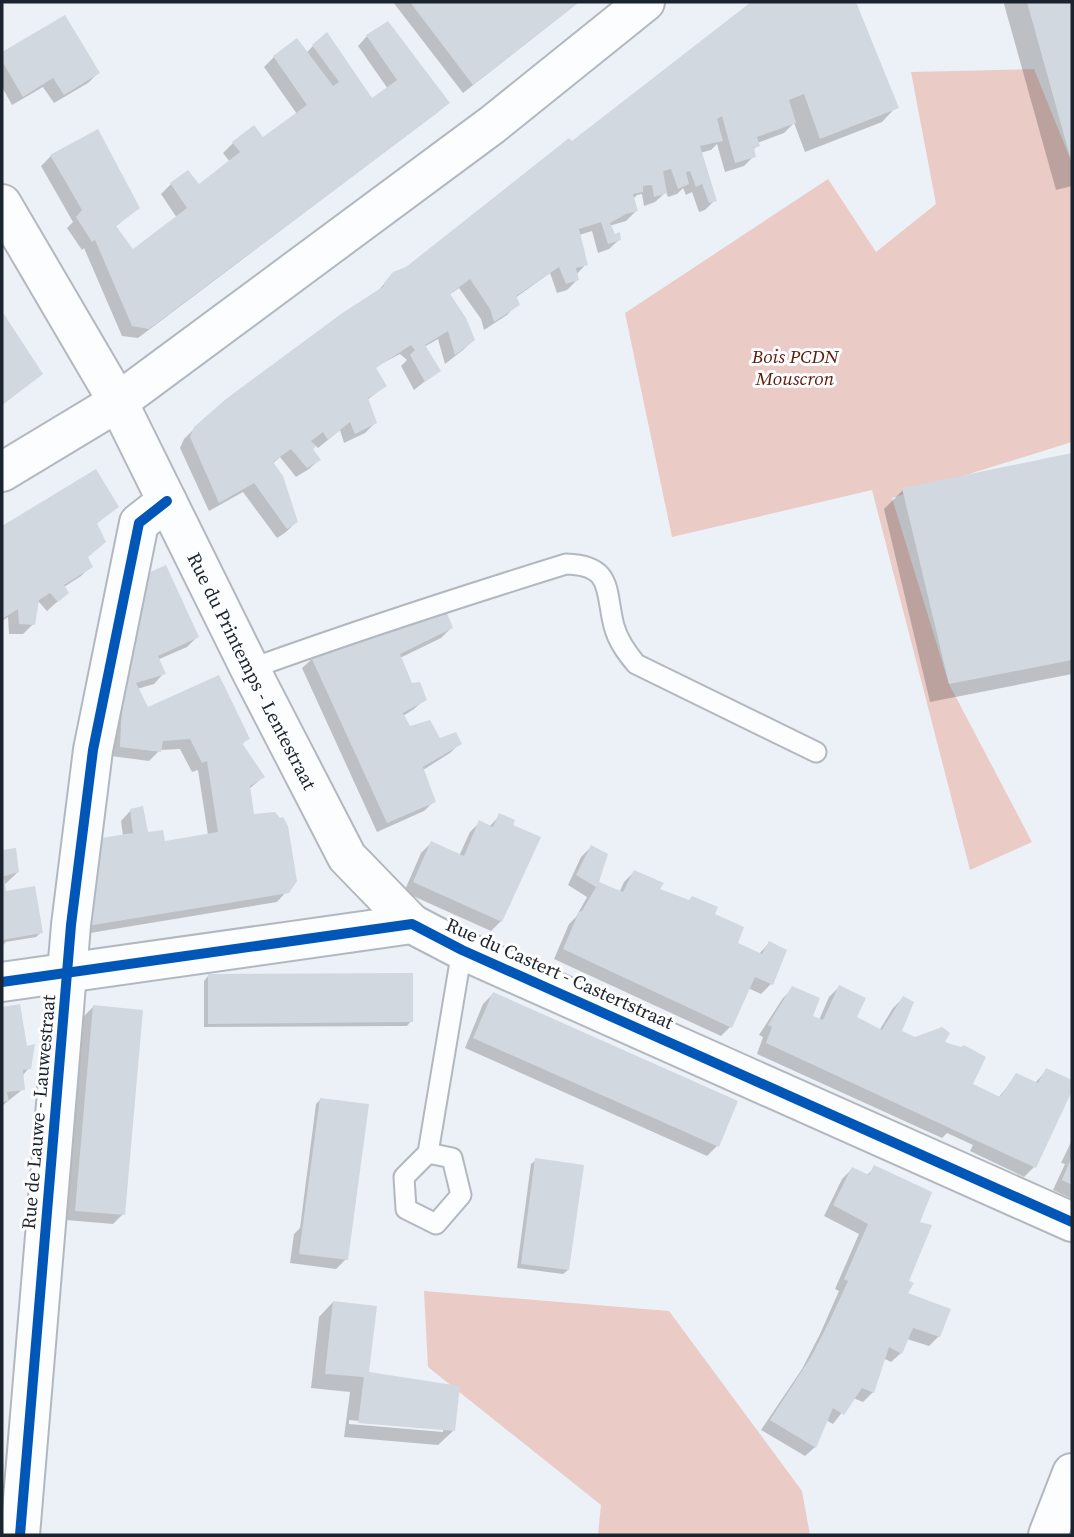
<svg xmlns="http://www.w3.org/2000/svg" width="1074" height="1537" font-family="'Source Serif 4',serif">
<rect width="100%" height="100%" fill="#ecf1f7"/>
<g fill="#ebcbc6">
<polygon points="1034,69 1072,163 1072,442 892,498 949,684 1032,842 970,870 872,490 672,537 625,313 828,179 876,252 936,204 911,72"/>
<polygon points="424,1291 669,1311 802,1491 810,1535 598,1535 601,1505 428,1367"/>
</g>
<g fill="#0003" fill-rule="evenodd">
<polygon points="393,2 579,2 463,93"/>
<polygon points="754,2 853,2 896,107 882,122 805,152 794,123 784,133 757,143 758,145 753,150 754,156 744,166 725,172 717,144 711,150 700,153 715,200 705,210 699,212 692,192 686,195 683,188 677,194 668,197 666,192 655,202 644,206 642,194 637,195 633,199 636,211 626,221 609,226 614,236 620,239 609,249 598,253 592,231 579,235 586,264 576,275 577,280 567,290 557,293 550,273 515,298 517,304 507,315 484,330 481,319 459,288 449,295 473,340 463,350 445,364 438,339 424,347 438,371 414,390 401,366 407,360 400,354 381,364 374,369 385,386 367,400 375,423 365,433 344,443 340,430 318,448 315,445 310,449 319,460 309,469 296,477 280,457 272,464 296,522 286,532 277,538 243,492 209,511 180,448 184,439 195,428 375,294 394,273 407,268"/>
<polygon points="1006,2 1072,2 1072,186 1056,190 1004,4"/>
<polygon points="65,18 98,73 88,83 54,103 43,87 12,105 2,87 2,54"/>
<polygon points="367,36 448,102 438,112 138,338 122,336 84,248 82,250 67,228 73,222 41,166 51,156 138,208 115,227 133,252 177,218 161,194 171,184 199,187 230,162 223,153 233,143 262,140 297,114 264,67 274,57 306,53 313,46 373,99 388,89 358,46"/>
<polygon points="2,315 41,374 2,405"/>
<polygon points="1072,455 1072,674 930,702 884,509 903,490"/>
<polygon points="95,472 117,507 96,524 86,558 91,566 81,576 64,587 67,593 47,611 39,602 36,604 33,624 23,634 9,634 8,617 2,621 2,528"/>
<polygon points="139,585 197,637 187,647 157,660 163,674 154,684 137,689 147,709 248,738 241,745 263,777 249,789 252,816 287,891 277,902 78,935 123,836 121,821 131,810 147,833 163,843 208,835 198,770 192,772 180,749 160,750 149,761 111,756"/>
<polygon points="451,628 441,638 400,658 411,685 425,699 414,709 403,716 409,728 439,740 460,743 450,753 423,770 434,801 424,811 377,832 302,668 312,659"/>
<polygon points="500,815 501,921 491,931 404,892 421,853 431,843 459,856 470,832 480,822 489,827"/>
<polygon points="591,847 596,883 619,893 624,882 634,872 657,890 713,914 736,944 759,954 769,943 771,984 761,994 748,988 731,1026 721,1036 554,959 569,924 576,917 587,897 568,885 581,857"/>
<polygon points="15,850 18,872 3,886 4,893 41,932 36,937 6,942 2,946 2,852"/>
<polygon points="208,976 411,1021 407,1026 204,1027 204,981"/>
<polygon points="839,987 855,1018 879,1031 893,1008 903,998 900,1031 915,1039 943,1043 971,1085 998,1098 1017,1075 1035,1083 1047,1070 1072,1082 1072,1087 1034,1167 1024,1177 970,1151 973,1145 947,1133 942,1138 757,1054 763,1037 759,1035 783,998 793,988 811,1017 819,1020 829,997"/>
<polygon points="493,994 736,1102 717,1146 707,1156 465,1048 483,1004"/>
<polygon points="18,1006 29,1068 22,1076 23,1089 2,1106 2,1009"/>
<polygon points="93,1007 123,1214 113,1224 66,1220 83,1017"/>
<polygon points="321,1099 346,1259 336,1269 290,1263 294,1234 300,1228 316,1104"/>
<polygon points="1072,1140 1072,1199 1053,1190 1065,1164 1061,1163"/>
<polygon points="536,1160 568,1270 563,1274 517,1268 531,1164"/>
<polygon points="875,1167 918,1223 905,1293 939,1336 929,1346 907,1339 901,1353 891,1362 883,1358 873,1392 863,1402 853,1398 833,1424 826,1420 815,1447 805,1456 761,1430 802,1369 820,1334 839,1291 835,1289 859,1234 824,1216 842,1179 852,1169 866,1176"/>
<path d="M333 1302 367 1374 453 1431 438 1445 344 1437 350 1392 311 1388 319 1317ZM349 1420 443 1429V1432L349 1424Z"/>
</g>
<g fill="#d1d8e0">
<polygon points="410,2 579,2 473,85"/>
<polygon points="751,2 856,2 899,108 820,139 804,94 789,100 796,123 757,137 760,146 754,148 756,157 735,163 722,116 717,119 723,141 700,146 717,201 709,203 702,184 696,187 690,171 686,172 689,184 678,189 671,169 663,171 667,193 654,197 652,185 643,186 643,192 633,194 638,211 626,214 610,223 615,234 620,232 621,240 608,244 601,222 579,229 588,265 576,268 579,280 566,284 559,267 516,296 520,305 494,322 490,309 470,279 450,294 466,318 475,340 455,355 448,331 425,345 441,371 425,382 410,355 415,350 411,345 376,368 387,386 368,398 377,423 355,434 350,422 328,440 323,432 311,441 316,446 313,449 321,460 307,468 291,449 273,462 283,476 298,522 287,529 254,483 219,503 190,437 194,427 226,399 341,314 384,286 384,283 393,272 406,267 569,138 572,141"/>
<polygon points="1027,2 1072,2 1072,160 1071,160"/>
<polygon points="65,15 100,73 64,95 53,78 23,97 2,61 2,52"/>
<polygon points="388,21 450,103 149,329 132,326 95,240 92,242 76,217 82,210 50,155 98,129 140,208 116,226 133,249 187,208 170,183 188,170 199,184 240,152 232,142 254,125 263,137 307,105 273,56 297,38 333,86 339,82 312,45 327,32 372,98 397,80 366,35"/>
<polygon points="2,311 43,374 2,405"/>
<polygon points="1072,453 1072,660 949,684 902,488"/>
<polygon points="96,469 119,507 97,523 106,542 88,557 93,567 64,585 69,593 58,602 50,593 39,600 35,625 19,624 18,609 2,619 2,526"/>
<polygon points="166,565 199,637 158,656 166,674 136,683 148,707 219,675 250,739 242,743 265,777 250,786 254,814 275,812 280,818 283,817 288,826 297,881 289,893 87,926 95,839 133,833 130,809 143,806 148,832 163,830 165,841 218,832 207,761 202,763 190,739 163,741 161,752 120,747 123,685 148,573"/>
<polygon points="446,611 453,628 400,654 412,683 420,682 427,700 403,713 410,726 430,720 440,738 456,732 462,744 423,767 436,802 387,823 311,657"/>
<polygon points="499,813 515,820 513,825 541,837 502,922 413,882 431,841 464,856 479,820 493,827"/>
<polygon points="591,845 608,854 599,882 623,892 634,870 664,883 660,889 689,900 692,896 718,907 715,914 744,927 738,943 762,954 769,941 787,950 773,985 755,977 732,1028 563,949 579,912 582,911 596,887 576,875"/>
<polygon points="16,848 19,872 2,877 2,850"/>
<polygon points="2,877 4,878 6,891 35,886 43,933 2,940"/>
<polygon points="413,973 413,1022 208,1024 208,974"/>
<polygon points="839,985 866,998 857,1017 882,1030 903,996 914,1002 902,1031 915,1037 942,1027 950,1033 945,1042 961,1047 964,1045 986,1057 973,1084 1000,1097 1016,1073 1038,1083 1046,1068 1072,1080 1072,1091 1036,1168 766,1043 772,1027 768,1025 792,986 820,998 813,1016 823,1020"/>
<polygon points="493,992 738,1101 719,1147 473,1038"/>
<polygon points="20,1004 27,1046 35,1044 31,1069 23,1070 25,1090 7,1092 9,1101 2,1102 2,1007"/>
<polygon points="93,1005 143,1010 125,1215 75,1211"/>
<polygon points="320,1098 369,1104 348,1260 299,1254"/>
<polygon points="1072,1156 1072,1185 1062,1180"/>
<polygon points="535,1158 584,1165 569,1270 521,1264"/>
<polygon points="874,1165 932,1192 920,1222 932,1225 909,1281 914,1283 908,1293 951,1309 940,1337 913,1328 902,1354 889,1347 874,1393 862,1388 844,1415 833,1408 816,1448 770,1420 811,1357 829,1322 848,1281 844,1279 868,1224 833,1205 852,1167 869,1175"/>
<polygon points="333,1301 377,1306 369,1372 460,1386 455,1431 358,1423 364,1377 325,1374"/>
</g>
<g fill="none" stroke-linecap="round" stroke-linejoin="round">
<defs>
<g id="lane">
<path d="M250 669C355 631 460 597 566 564 614 565 605 592 614 626 618 641 626 652 636 664L816 752"/>
<polyline points="428,1153 452,1158 461,1195 436,1224 406,1209 404,1177 428,1153 462,950"/>
</g>
<g id="street">
<path id="s1" d="M2 204 118 402 250 669 347 857 412 924"/>
<polyline points="2,982 412,924 462,950 1072,1222"/>
<polyline points="20,1535 71,925 93,750 139,523 167,501"/>
<polyline points="1048,1535 1072,1473"/>
</g>
<polyline id="secondary" points="2,472 118,402 492,125 645,2"/>
</defs>
<use href="#lane" stroke="#b2b8c0" stroke-width="23"/>
<use href="#street" stroke="#b2b8c0" stroke-width="42"/>
<use href="#secondary" stroke="#b2b8c0" stroke-width="42"/>
<use href="#lane" stroke="#fcfdfe" stroke-width="19"/>
<use href="#street" stroke="#fcfdfe" stroke-width="38"/>
<use href="#secondary" stroke="#fcfdfe" stroke-width="38"/>
<defs>
<g id="cycleway">
<polyline points="2,982 412,924 462,950 1072,1222"/>
<polyline points="20,1535 71,925 93,750 139,523 167,501"/>
</g>
</defs>
<use href="#cycleway" stroke="#fdfdfd" stroke-width="15"/>
<use href="#cycleway" stroke="#0057b8" stroke-width="10"/>
</g>
<g text-anchor="middle" dominant-baseline="central" stroke-width="6" stroke-linejoin="round" paint-order="stroke">
<g font-size="19" font-style="italic" fill="#5e1b0d" stroke="#fdfdfd">
<text x="795" y="356">Bois PCDN<tspan x="795" dy="22">Mouscron</tspan></text>
</g>
<g font-size="19" fill="#1b242e" stroke="#fdfdfd">
<text stroke="none"><textPath href="#s1" startOffset="530">Rue du Printemps - Lentestraat</textPath></text>
<text transform="translate(560 973) rotate(24)">Rue du Castert - Castertstraat</text>
<text transform="translate(38 1112) rotate(-85)">Rue de Lauwe - Lauwestraat</text>
</g>
</g>
<rect width="1074" height="1537" fill="none" stroke="#1b242e" stroke-width="7"/>
</svg>
